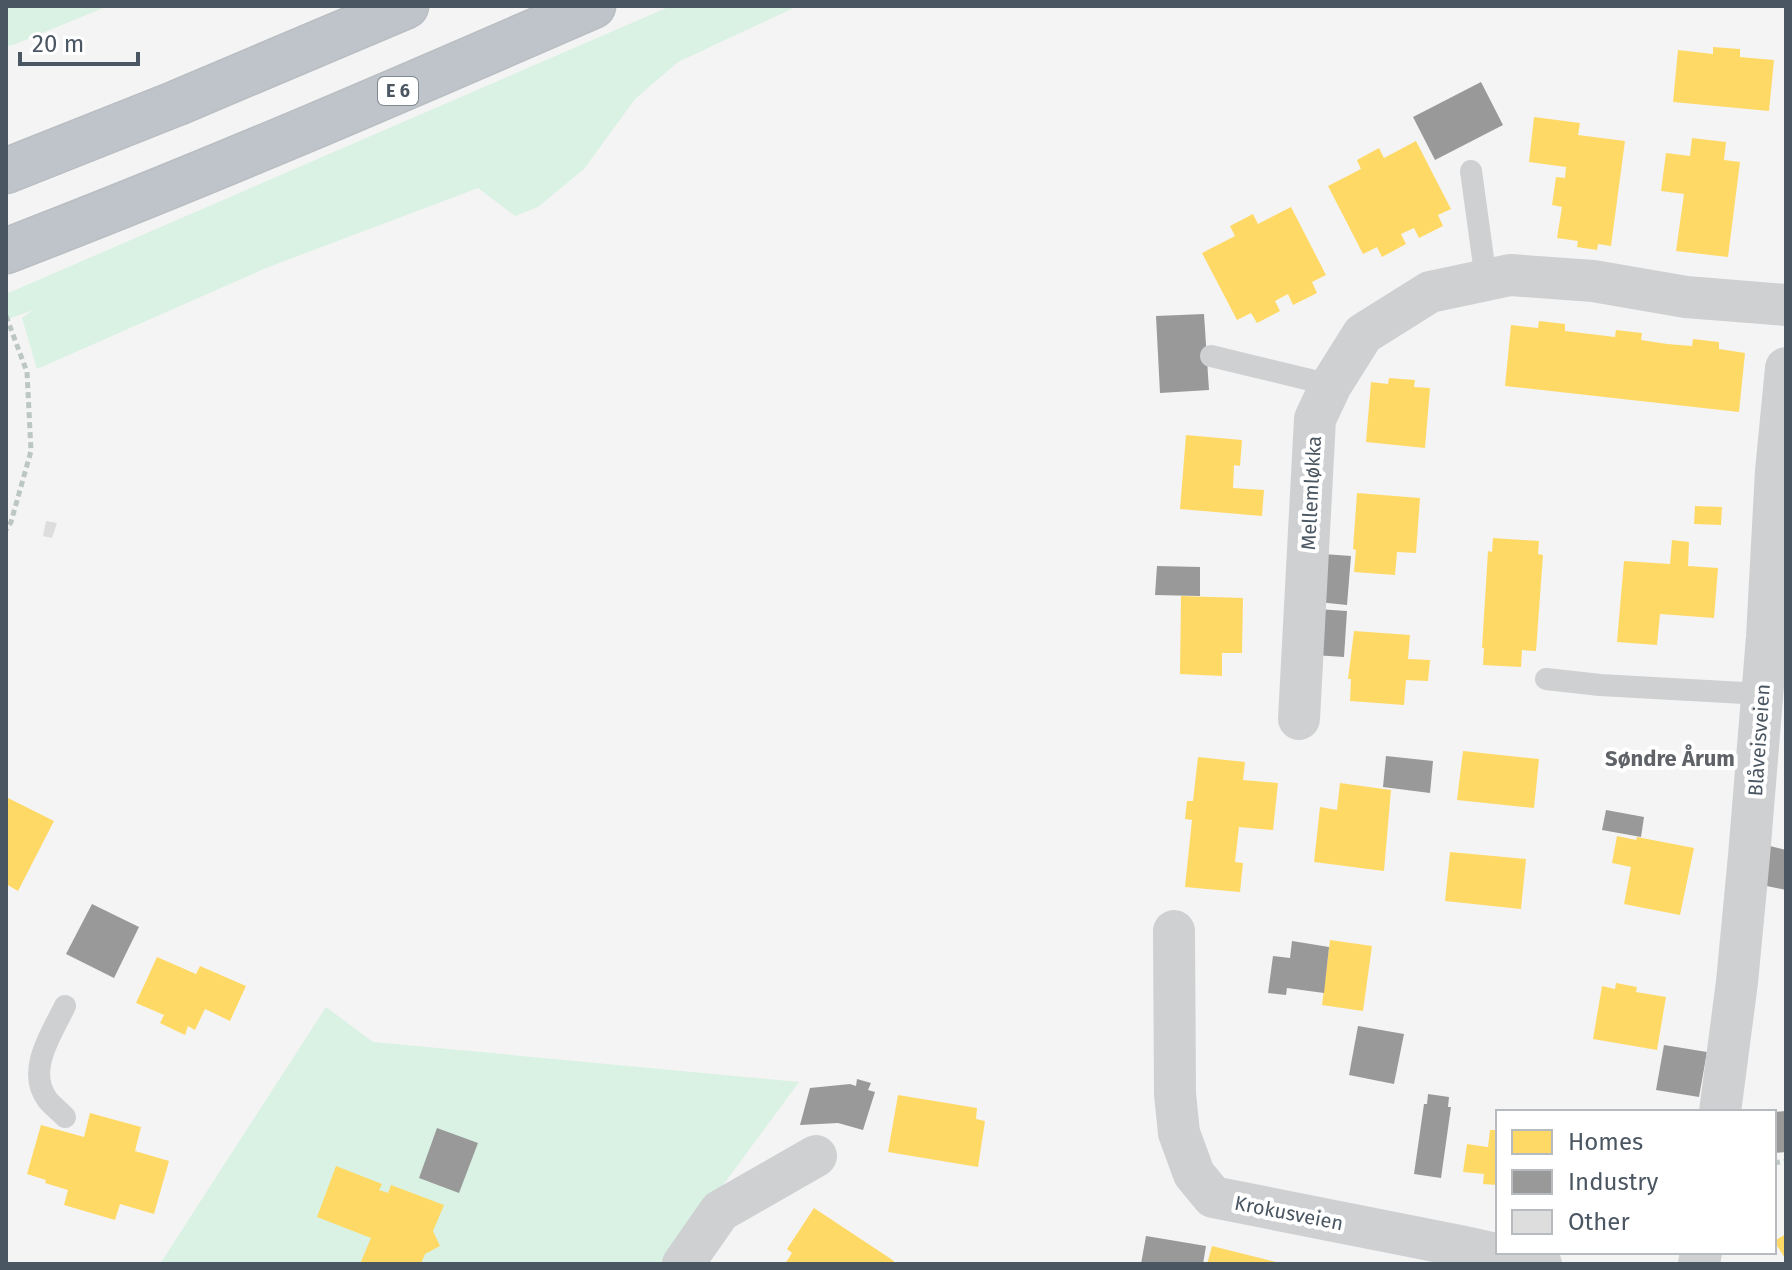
<svg xmlns="http://www.w3.org/2000/svg" width="1792" height="1270" font-family="'Fira Sans',sans-serif">
<rect width="100%" height="100%" fill="#f4f4f4"/>
<g fill="#d9f2e3">
<polygon points="6,6 108,6 13,45 6,46"/>
<polygon points="671,6 798,6 678,62 635,99 584,169 538,207 515,216 478,188 266,268 37,369 22,318 33,310 6,320 6,294"/>
<polygon points="326,1007 373,1042 799,1082 665,1264 160,1264"/>
</g>
<g fill="#ffd966">
<polygon points="1713,47 1740,49 1740,57 1774,60 1769,111 1673,102 1678,50 1713,54"/>
<polygon points="1534,117 1580,123 1578,135 1625,141 1611,246 1598,244 1597,250 1577,247 1578,241 1557,238 1562,207 1552,205 1556,177 1565,178 1566,167 1529,162"/>
<polygon points="1692,138 1726,142 1724,160 1740,162 1728,257 1676,251 1684,194 1661,191 1666,153 1690,156"/>
<polygon points="1416,141 1451,209 1438,215 1443,226 1419,238 1414,228 1401,234 1406,244 1382,257 1377,247 1363,254 1328,186 1361,169 1357,160 1379,148 1384,158"/>
<polygon points="1291,207 1326,275 1312,282 1317,293 1293,305 1288,294 1275,301 1280,311 1257,323 1251,313 1237,320 1202,253 1235,236 1230,226 1253,214 1258,224"/>
<polygon points="1539,321 1565,324 1565,331 1615,337 1616,330 1642,333 1641,340 1667,344 1692,346 1693,339 1719,342 1719,349 1745,353 1739,412 1505,386 1511,325 1538,328"/>
<polygon points="1389,378 1415,380 1414,387 1430,388 1425,448 1366,442 1371,382 1388,384"/>
<polygon points="1186,435 1242,440 1240,466 1234,465 1233,488 1264,490 1262,516 1180,509"/>
<polygon points="1357,493 1420,498 1416,553 1397,552 1395,575 1354,572 1356,550 1353,549"/>
<polygon points="1695,506 1722,507 1721,525 1694,524"/>
<polygon points="1493,538 1539,541 1538,554 1543,555 1536,651 1522,650 1521,667 1483,665 1484,648 1482,648 1488,551 1492,552"/>
<polygon points="1672,540 1689,542 1688,566 1718,568 1714,618 1660,614 1657,645 1617,642 1624,561 1670,564"/>
<polygon points="1181,596 1243,598 1242,653 1222,653 1222,676 1180,674"/>
<polygon points="1354,631 1410,635 1408,659 1430,660 1428,681 1406,680 1404,705 1350,701 1351,679 1348,679"/>
<polygon points="1463,751 1539,759 1534,808 1457,800"/>
<polygon points="1198,757 1245,762 1243,780 1278,783 1273,830 1239,827 1235,862 1243,863 1240,892 1185,887 1192,820 1185,819 1187,801 1193,801"/>
<polygon points="1340,783 1391,790 1384,871 1314,862 1320,807 1337,810"/>
<polygon points="6,797 54,821 18,891 6,884"/>
<polygon points="1617,836 1636,840 1637,837 1694,848 1680,915 1624,904 1631,867 1612,863"/>
<polygon points="1450,852 1526,859 1521,909 1445,901"/>
<polygon points="1330,940 1372,946 1363,1011 1322,1005"/>
<polygon points="157,957 196,974 200,966 246,986 230,1021 205,1009 195,1030 188,1026 185,1035 160,1023 164,1015 136,1003"/>
<polygon points="1616,983 1637,987 1636,992 1666,997 1657,1050 1593,1039 1602,986 1615,989"/>
<polygon points="898,1095 977,1108 976,1119 985,1121 978,1167 888,1152"/>
<polygon points="90,1113 141,1127 135,1151 169,1161 154,1214 120,1204 115,1220 64,1205 68,1190 45,1183 46,1180 27,1174 41,1125 84,1137"/>
<polygon points="1490,1130 1498,1130 1498,1185 1483,1184 1484,1174 1463,1172 1467,1144 1488,1147"/>
<polygon points="336,1166 382,1184 379,1190 388,1193 391,1185 444,1205 433,1231 440,1246 425,1254 421,1264 360,1264 371,1238 317,1217"/>
<polygon points="814,1208 894,1261 892,1264 785,1264 792,1253 787,1249"/>
<polygon points="1786,1234 1786,1260 1774,1241"/>
<polygon points="1212,1246 1280,1263 1279,1264 1207,1264"/>
</g>
<g fill="#999">
<polygon points="1481,82 1503,125 1435,160 1413,117"/>
<polygon points="1204,314 1209,390 1160,393 1156,316"/>
<polygon points="1323,554 1351,556 1347,605 1318,602"/>
<polygon points="1157,566 1200,567 1200,596 1155,595"/>
<polygon points="1317,609 1347,611 1344,657 1314,655"/>
<polygon points="1386,756 1433,761 1430,793 1383,787"/>
<polygon points="1606,810 1644,817 1641,837 1602,830"/>
<polygon points="1770,846 1786,850 1786,890 1762,885"/>
<polygon points="92,904 139,927 114,978 66,954"/>
<polygon points="1292,941 1329,947 1324,993 1287,988 1286,995 1268,993 1273,956 1290,958"/>
<polygon points="1358,1026 1404,1034 1394,1084 1349,1075"/>
<polygon points="1664,1045 1707,1052 1699,1097 1656,1090"/>
<polygon points="857,1079 871,1083 868,1090 875,1092 863,1130 838,1123 800,1125 810,1088 850,1084 856,1086"/>
<polygon points="1428,1094 1449,1097 1448,1107 1451,1107 1441,1178 1414,1174 1424,1104 1427,1104"/>
<polygon points="1785,1111 1786,1152 1774,1153 1774,1112"/>
<polygon points="437,1128 478,1143 459,1193 419,1178"/>
<polygon points="1146,1236 1206,1246 1203,1264 1141,1264"/>
</g>
<polygon fill="#ddddde" points="46,521 57,523 52,538 43,536"/>
<g fill="none" stroke-linecap="round" stroke-linejoin="round">
<defs>
<g id="highway">
<polyline points="6,171 177,103 406,6"/>
<path d="M6 251C204 175 398 91 593 6"/>
</g>
</defs>
<use href="#highway" stroke="#b9bec3" stroke-width="47"/>
<g stroke="#bcc7c4" stroke-width="5" stroke-dasharray="6 4" stroke-linecap="butt">
<polyline points="6,316 27,372 31,451 11,522 6,530"/>
<polyline points="1774,1163 1786,1161"/>
</g>
<g stroke="#ced0d2" stroke-width="22">
<polyline points="1471,171 1486,280"/>
<polyline points="1211,356 1331,385"/>
<polyline points="1546,679 1600,685 1762,694"/>
<path d="M65 1006C52 1033 26 1070 47 1099 52 1106 60 1111 65 1117"/>
</g>
<g stroke="#ced0d2" stroke-width="42">
<polyline points="1299,719 1315,419 1331,385 1363,334 1430,292 1510,275 1593,281 1686,297 1786,305"/>
<polyline points="1174,931 1175,1094 1179,1133 1194,1174 1213,1197 1460,1246 1541,1264"/>
<polyline points="1720,1112 1737,982 1749,856 1767,637 1776,471 1786,368"/>
<polyline points="683,1264 720,1211 816,1156"/>
<polyline points="1699,1264 1701,1252"/>
</g>
<use href="#highway" stroke="#bec4c9" stroke-width="44"/>
</g>
<g text-anchor="middle" dominant-baseline="central" stroke-width="8" stroke-linejoin="round" paint-order="stroke">
<rect fill="#fff" stroke="#808990" stroke-width="2" x="378" y="77" width="40" height="28" rx="6"/>
<g font-size="18" font-weight="bold" fill="#4a5661">
<text x="398" y="91">E 6</text>
</g>
<g font-size="20" fill="#4a5661" stroke="#fff">
<text transform="translate(1311 493) rotate(-87)">Mellemløkka</text>
<text transform="translate(1759 740) rotate(-86)">Blåveisveien</text>
<text transform="translate(1289 1213) rotate(11)">Krokusveien</text>
</g>
<g font-size="22" font-weight="bold" fill="#5f6368" stroke="#fff">
<text x="1670" y="758">Søndre Årum</text>
</g>
</g>
<rect width="1792" height="1270" fill="none" stroke="#4a5661" stroke-width="16"/>
<rect x="1496" y="1110" width="280" height="144" fill="#ffffff" stroke="#b7bbc0" stroke-width="2"/>
<rect x="1512" y="1130" width="40" height="24" fill="#ffd966" stroke="#b7bbc0" stroke-width="2"/>
<text x="1568" y="1150" font-size="24" fill="#4a5661">Homes</text>
<rect x="1512" y="1170" width="40" height="24" fill="#999999" stroke="#b7bbc0" stroke-width="2"/>
<text x="1568" y="1190" font-size="24" fill="#4a5661">Industry</text>
<rect x="1512" y="1210" width="40" height="24" fill="#ddddde" stroke="#b7bbc0" stroke-width="2"/>
<text x="1568" y="1230" font-size="24" fill="#4a5661">Other</text>
<path d="M20 52v12h118v-12" fill="none" stroke="#4a5661" stroke-width="4"/>
<text x="32" y="52" font-size="24" fill="#4a5661" stroke="#ffffff" stroke-width="6" paint-order="stroke">20 m</text>
</svg>
